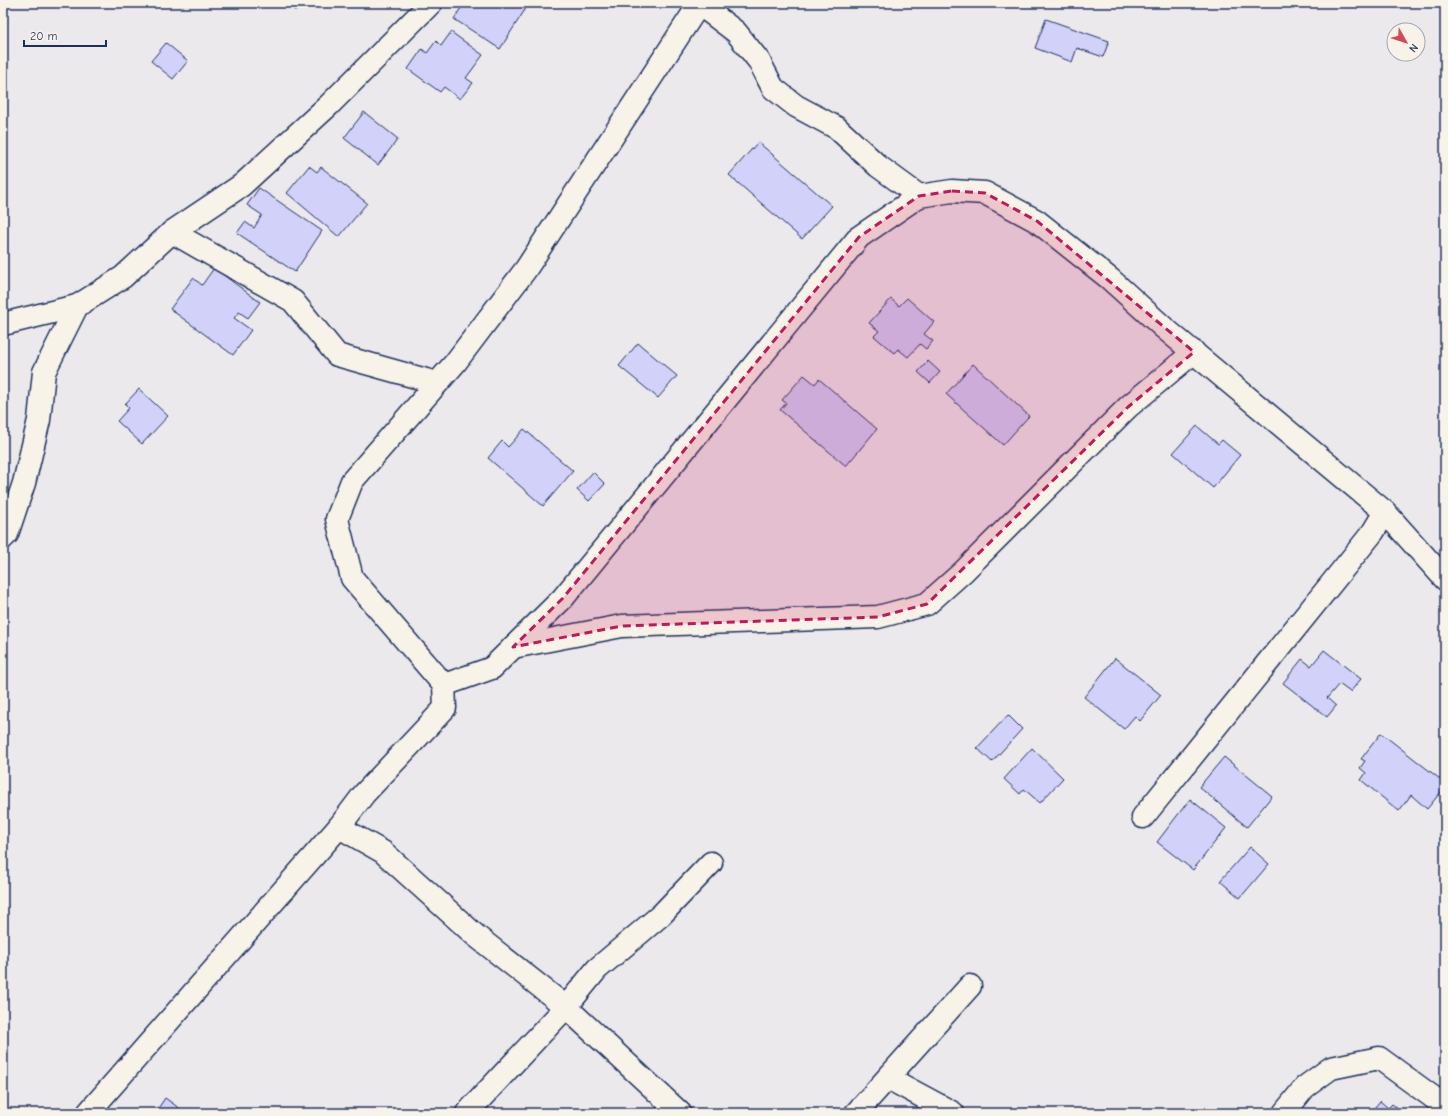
<svg xmlns="http://www.w3.org/2000/svg" width="1448" height="1116" font-family="'Comic Neue',sans-serif">
<rect width="100%" height="100%" fill="#ece9ed"/>
<filter id="ink" filterUnits="userSpaceOnUse"><feTurbulence type="fractalNoise" baseFrequency=".025" numOctaves="2"/><feDisplacementMap in="SourceGraphic" scale="8" xChannelSelector="R" yChannelSelector="G"/><feConvolveMatrix kernelMatrix="1 2 1 2 8 2 1 2 1" color-interpolation-filters="sRGB"/></filter>
<g filter="url(#ink)">
<g fill="#d1d1f9" stroke="#1b2f5e">
<polygon points="285,3 301,3 296,11"/>
<polygon points="464,3 518,3 526,8 500,49 454,19"/>
<polygon points="1046,19 1109,41 1103,57 1077,48 1072,62 1035,48"/>
<polygon points="451,32 483,55 466,78 473,83 460,99 444,87 440,92 408,69 422,49 427,53 436,41 441,46"/>
<polygon points="166,43 188,61 173,79 151,61"/>
<polygon points="364,112 398,139 378,165 344,138"/>
<polygon points="758,142 832,206 802,239 729,175"/>
<polygon points="309,166 317,172 321,167 367,203 339,237 287,193"/>
<polygon points="259,188 322,231 295,272 237,233 245,222 254,228 262,215 247,205"/>
<polygon points="214,268 260,302 248,318 239,312 234,318 251,330 233,355 170,309 193,278 202,285"/>
<polygon points="907,298 934,322 924,334 933,341 926,349 920,344 908,357 898,349 894,353 874,336 879,331 869,323 891,299 899,306"/>
<polygon points="638,343 677,376 658,398 619,366"/>
<polygon points="928,361 940,372 930,383 918,372"/>
<polygon points="973,364 1029,416 1003,445 946,394"/>
<polygon points="804,375 815,384 819,379 877,429 846,466 780,410 786,403 782,400"/>
<polygon points="139,389 168,416 142,444 117,421 129,408 125,404"/>
<polygon points="1197,426 1218,444 1222,440 1240,455 1213,488 1173,453"/>
<polygon points="524,429 573,471 543,506 488,458 502,441 508,447"/>
<polygon points="593,472 605,484 589,501 577,490"/>
<polygon points="1324,650 1361,679 1350,692 1339,684 1327,698 1336,706 1327,717 1283,683 1302,659 1311,666"/>
<polygon points="1115,658 1161,695 1140,721 1135,716 1124,729 1084,697"/>
<polygon points="1008,715 1022,729 992,762 977,748"/>
<polygon points="1381,733 1445,783 1445,787 1427,809 1411,795 1399,811 1361,780 1366,773 1360,768 1365,761 1361,759"/>
<polygon points="1032,748 1063,778 1040,803 1024,789 1020,794 1004,779"/>
<polygon points="1224,757 1272,796 1247,827 1199,787"/>
<polygon points="1190,799 1226,828 1193,870 1157,842"/>
<polygon points="1250,847 1269,864 1240,898 1220,881"/>
<polygon points="165,1098 186,1113 155,1113"/>
<polygon points="1380,1101 1388,1108 1392,1104 1403,1113 1370,1113"/>
</g>
<g fill="none" stroke-linecap="round" stroke-linejoin="round">
<defs>
<g id="street">
<polyline points="699,4 736,32 759,61 773,88 796,106 837,128 878,166 919,196 952,191 985,193 1037,221 1110,279 1163,327 1385,512 1445,579"/>
<polyline points="172,232 293,301 337,355 437,383"/>
<polyline points="3,324 77,306"/>
<polyline points="3,538 7,534 24,483 39,420 44,372 77,306 123,277 172,232 242,185 329,105 431,3"/>
<polyline points="513,647 622,626 878,617 927,604 964,571 1128,407 1194,352"/>
<polyline points="444,685 492,668 563,598 859,237 919,196"/>
<polyline points="1143,817 1373,532 1385,512"/>
<polyline points="339,827 383,852 475,935 566,1007 680,1113"/>
<polyline points="888,1078 953,1113"/>
<polyline points="88,1113 339,827 364,794 445,708 444,685 352,578 337,519 352,481 455,363 526,269 700,3"/>
<polyline points="467,1113 566,1007 597,969 661,915 711,863"/>
<polyline points="856,1113 970,986"/>
<polyline points="1284,1113 1305,1087 1331,1068 1379,1058 1445,1106"/>
</g>
</defs>
<use href="#street" stroke="#1b2f5e" stroke-width="25"/>
<use href="#street" stroke="#f7f3e8" stroke-width="22"/>
</g>
</g>
<path fill="#c2185b" fill-opacity="0.2" stroke="#c2185b" stroke-width="3" stroke-dasharray="8 5" stroke-linejoin="round" d="M952 191 985 193 1037 221 1194 352 1128 407 927 604 878 617 622 626 513 647 563 598 859 237 919 196Z"/>
<rect width="1448" height="1116" fill="none" stroke="#f7f3e8" stroke-width="16"/>
<rect x="8" y="8" width="1432" height="1100" fill="none" stroke="#1b2f5e" stroke-width="1.5" filter="url(#ink)"/>
<g transform="translate(1406 42) rotate(129)"><circle r="19" fill="#f7f3e8" stroke="#9fa5b1"/>
<path d="M0-3L7 15L0 10L-7 15Z" fill="#d1495b"/>
<text y="-6" font-size="11" font-weight="bold" text-anchor="middle" fill="#1b2f5e">N</text>
</g>
<path d="M24 40v6h82v-6" fill="none" stroke="#1b2f5e" stroke-width="2"/>
<text x="30" y="40" font-size="12" fill="#1b2f5e" stroke="#f7f3e8" stroke-width="3" paint-order="stroke">20 m</text>
</svg>
